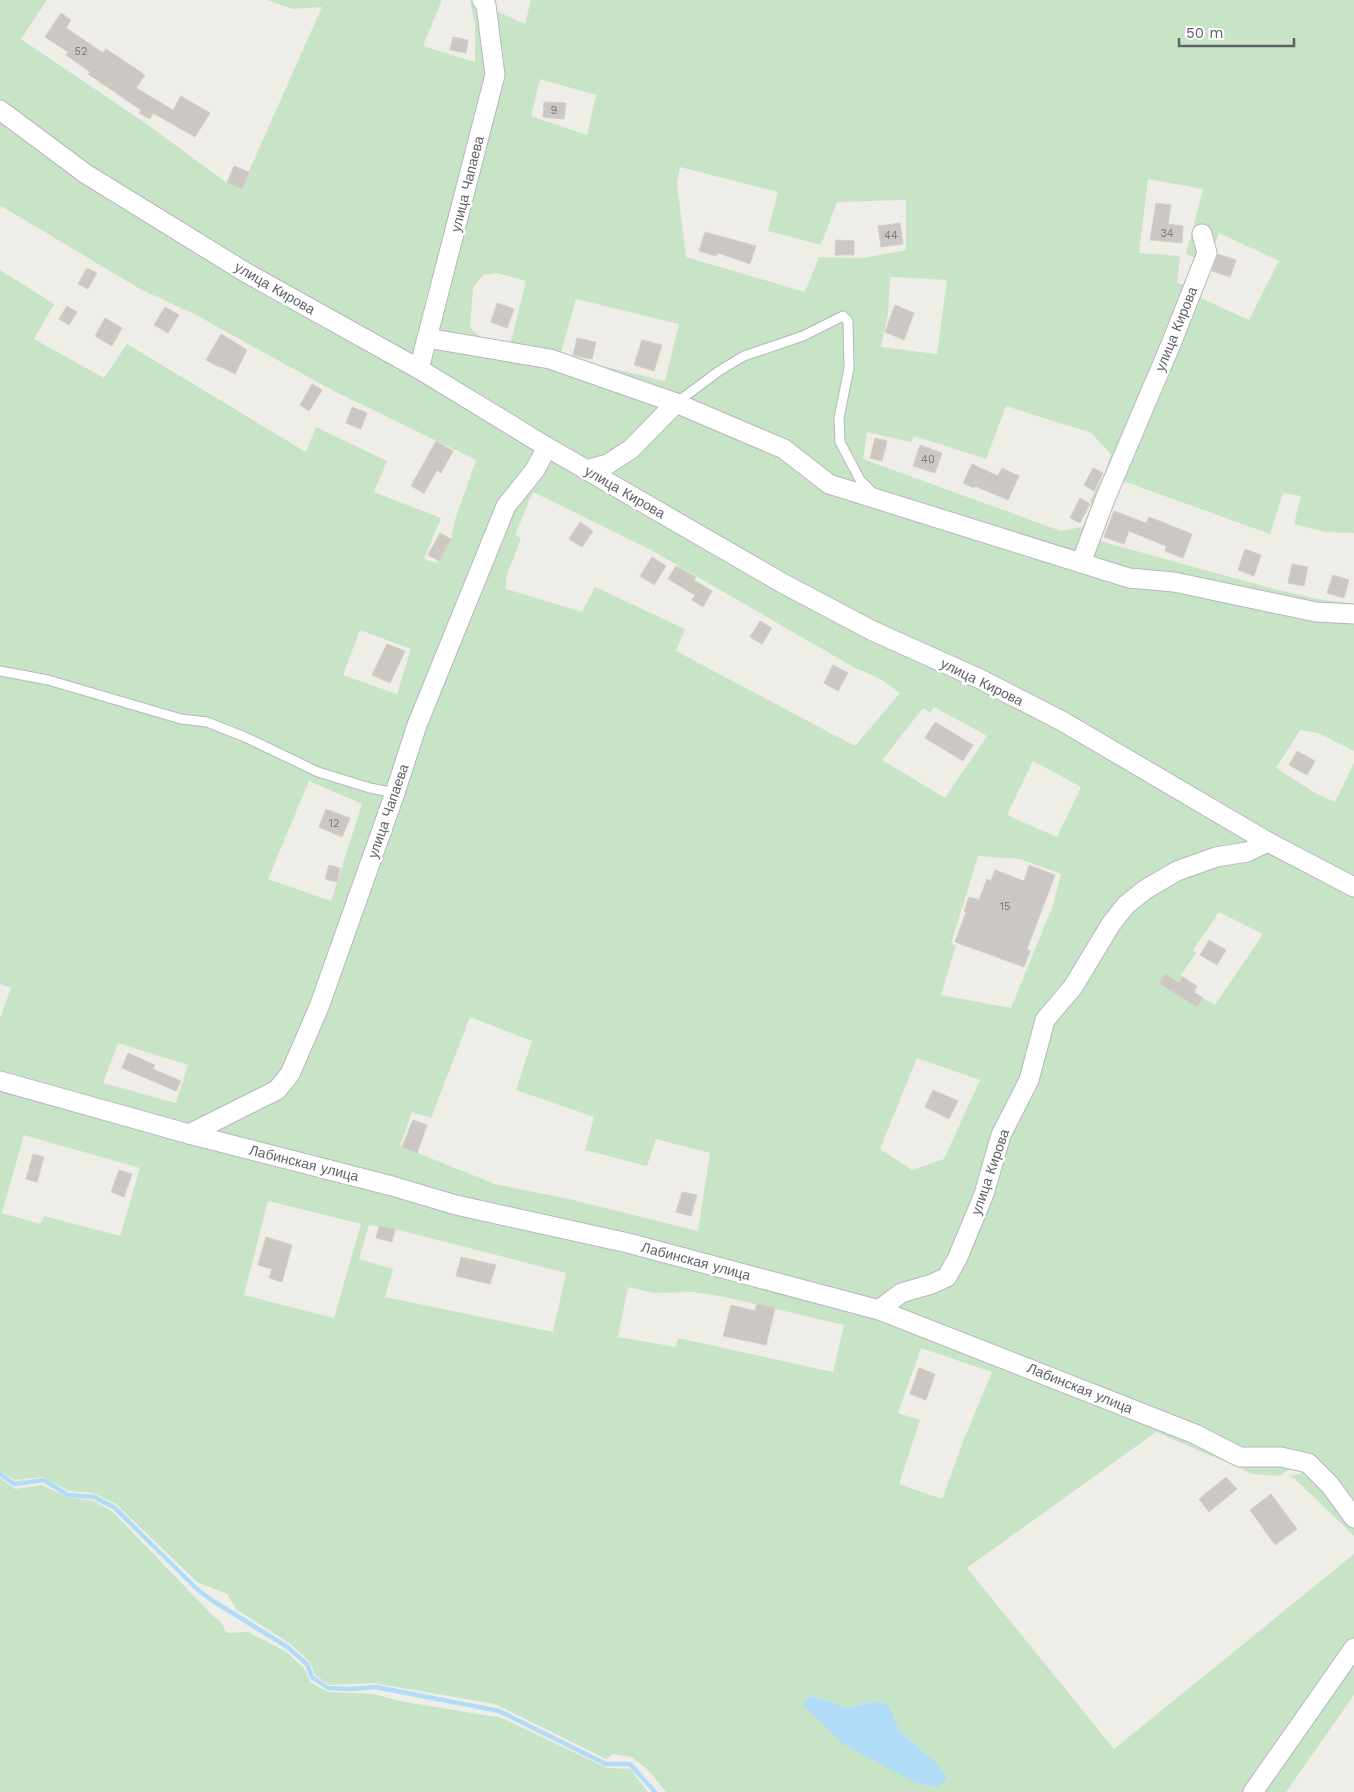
<svg xmlns="http://www.w3.org/2000/svg" width="1354" height="1792" font-family="'Work Sans',sans-serif">
<rect width="100%" height="100%" fill="#efede8"/>
<g fill="#c8e4c7" fill-rule="evenodd">
<polygon points="0,0 47,0 21,39 148,125 227,183 241,189 322,7 292,9 267,0 442,0 423,46 475,62 475,25 470,0 475,0 482,21 486,82 425,303 418,349 413,356 405,356 129,194 0,106"/>
<path d="M488 0H496L494 10 525 24 531 0H1354V533L1325 532 1294 524 1301 496 1283 493 1270 534 1123 481 1100 541 1270 588 1317 599 1354 604V610L1127 573 830 480 664 395 433 334 495 95ZM540 79 596 95 587 135 531 116ZM680 167 778 192 768 231 821 245 837 202 906 200V250L863 258 819 257 805 292 686 257 677 184ZM1148 179 1203 189 1186 254 1201 260 1193 287 1177 283 1180 256 1139 253ZM1219 233 1279 261 1249 320 1194 295ZM497 273 526 281 510 345 482 338 470 328 473 288 483 275ZM890 277 947 280 937 354 881 347 888 314ZM576 299 679 324 665 381 560 356ZM1006 406 1091 433 1111 454 1105 473 1090 500 1092 507 1082 527 1061 531 863 459 867 432 911 442 914 436 986 459Z"/>
<path d="M0 120 532 445 535 458 342 933 274 1088 182 1128 0 1077V1018L11 988 0 984V270L54 304 34 339 104 378 127 344 306 452 316 427 387 461 374 492 441 518 424 559 437 563 451 539 455 520 476 460 330 389 196 315 140 289 1 206 0 208ZM360 630 411 649 397 694 343 675ZM309 781 362 804 331 901 268 879ZM118 1043 188 1065 176 1103 103 1083Z"/>
<polygon points="429,346 553,365 785,452 828,486 1178,587 1354,618 1354,751 1318,733 1300,730 1276,768 1315,793 1335,802 1354,763 1354,879 843,611 616,483 429,365"/>
<path d="M549 454 1026 708 1261 843 1158 877 1068 987 945 1275 877 1306 200 1132 280 1091 509 513ZM533 492 651 550 855 668 879 678 900 693 855 746 676 651 685 629 595 587 582 612 506 589V578L521 538 515 535ZM934 707 987 736 945 798 882 760 923 708 930 713ZM1033 761 1081 787 1057 837 1007 815ZM978 856 1020 859 1061 874 1053 905 1011 1008 941 995 956 945 951 944ZM470 1017 532 1041 516 1090 594 1117 585 1150 647 1166 656 1139 710 1153 698 1231 569 1199 495 1184 400 1146 412 1112 431 1118ZM917 1058 980 1080 944 1159 912 1170 880 1149Z"/>
<path d="M1270 853 1354 894V1509L1322 1465 1237 1450 888 1309 940 1284 1049 1021 1131 905 1186 873 1251 856ZM1219 912 1263 934 1215 1005 1203 998 1197 1007 1173 992 1183 977 1181 975 1196 953 1193 950Z"/>
<path d="M0 1086 611 1245 896 1321 993 1359 1293 1466 1280 1476 1253 1474 1156 1432 967 1568 1114 1749 1354 1554V1642L1247 1792H666L649 1771 632 1757 613 1754 606 1759 495 1704 373 1683 329 1685 315 1675 310 1662 289 1643 236 1609 227 1594 197 1582 116 1504 93 1493 69 1491 44 1477 14 1480 0 1471ZM24 1135 140 1168 120 1236 44 1216 40 1224 2 1213ZM268 1201 361 1224 334 1318 244 1295ZM369 1225 395 1229 566 1273 553 1332 385 1297 393 1269 359 1259ZM628 1287 654 1293 692 1292 720 1296 844 1325 833 1372 678 1338 676 1347 618 1337ZM921 1348 992 1372 964 1439 942 1499 899 1484 920 1420 898 1413ZM813 1696 847 1708 875 1701 887 1705 900 1731 914 1743 803 1705 806 1698Z"/>
<polygon points="1304,1472 1354,1524 1354,1536 1294,1478 1289,1477"/>
<polygon points="0,1478 15,1489 42,1485 67,1497 94,1501 113,1512 213,1616 220,1621 227,1633 248,1632 285,1651 304,1668 311,1683 328,1692 373,1694 400,1701 502,1718 607,1768 630,1769 648,1792 0,1792"/>
<polygon points="1354,1663 1354,1695 1286,1792 1263,1792"/>
</g>
<polygon fill="#b0dcf7" points="813,1696 847,1708 875,1701 888,1705 900,1731 939,1766 947,1778 938,1787 916,1783 843,1744 803,1705 806,1698"/>
<g fill="none" stroke-linecap="round" stroke-linejoin="round">
<polyline stroke="#b0dcf7" stroke-width="4.5" points="0,1474 14,1484 44,1480 68,1495 94,1497 115,1508 199,1591 213,1601 286,1646 307,1664 312,1677 328,1688 350,1689 376,1687 499,1711 606,1764 630,1764 655,1792"/>
</g>
<g fill="#cbc8c4" stroke="#d4cfc6">
<polygon points="61,13 71,20 66,28 103,53 106,49 145,75 136,88 173,110 181,96 210,113 195,137 153,113 150,119 139,113 141,110 88,74 90,72 66,55 68,52 45,37"/>
<polygon points="453,37 468,40 466,53 450,50"/>
<polygon points="544,102 566,103 564,119 543,117"/>
<polygon points="234,166 249,172 242,189 227,183"/>
<polygon points="1156,203 1171,205 1168,224 1183,226 1182,243 1150,240"/>
<polygon points="900,223 903,244 881,247 878,226"/>
<polygon points="705,232 756,246 750,264 718,253 716,256 699,251"/>
<polygon points="836,240 854,241 854,255 835,255"/>
<polygon points="1218,254 1236,260 1230,277 1212,271"/>
<polygon points="87,268 97,273 88,289 78,284"/>
<polygon points="497,303 514,309 507,328 491,322"/>
<polygon points="895,305 914,313 904,340 885,332"/>
<polygon points="67,306 77,312 69,325 59,319"/>
<polygon points="165,307 179,315 168,333 154,325"/>
<polygon points="105,318 122,328 112,346 95,336"/>
<polygon points="221,334 247,350 235,374 219,366 219,367 206,360"/>
<polygon points="577,338 596,342 592,359 573,355"/>
<polygon points="642,340 662,345 654,371 634,365"/>
<polygon points="312,384 322,390 309,411 300,405"/>
<polygon points="352,407 367,413 361,429 346,423"/>
<polygon points="875,438 887,441 882,461 870,458"/>
<polygon points="436,441 453,451 441,473 437,470 424,493 411,486"/>
<polygon points="920,445 942,453 935,473 913,466"/>
<polygon points="972,464 998,476 1002,468 1019,476 1008,500 975,486 974,488 963,483"/>
<polygon points="1093,468 1103,473 1094,491 1084,485"/>
<polygon points="1080,498 1090,504 1080,523 1070,518"/>
<polygon points="1114,511 1146,523 1149,517 1192,534 1183,558 1165,551 1166,546 1129,531 1124,544 1104,537"/>
<polygon points="580,522 593,531 582,547 569,539"/>
<polygon points="440,533 451,539 439,561 428,555"/>
<polygon points="1245,549 1261,555 1254,576 1238,570"/>
<polygon points="652,557 666,566 654,585 640,576"/>
<polygon points="1292,564 1308,567 1304,586 1288,583"/>
<polygon points="676,566 696,577 694,580 712,591 703,607 692,600 695,595 668,579"/>
<polygon points="1333,575 1349,580 1344,598 1327,593"/>
<polygon points="760,621 772,628 762,644 750,637"/>
<polygon points="387,644 405,651 390,683 372,675"/>
<polygon points="833,665 848,673 838,691 824,683"/>
<polygon points="935,722 973,745 963,761 925,738"/>
<polygon points="1297,751 1315,761 1307,775 1289,765"/>
<polygon points="326,809 350,818 342,837 319,827"/>
<polygon points="329,865 340,868 337,882 325,879"/>
<polygon points="1029,865 1055,875 1027,949 1030,951 1024,967 955,942 966,912 964,911 969,897 979,900 987,879 991,881 995,870 1024,881"/>
<polygon points="1209,940 1226,950 1217,965 1200,955"/>
<polygon points="1165,974 1179,983 1183,977 1197,986 1194,992 1203,998 1197,1007 1159,983"/>
<polygon points="128,1053 155,1065 153,1069 181,1081 176,1091 122,1068"/>
<polygon points="933,1090 958,1101 949,1119 925,1107"/>
<polygon points="413,1120 427,1125 417,1153 402,1147"/>
<polygon points="33,1154 44,1157 37,1182 26,1179"/>
<polygon points="119,1170 132,1174 124,1197 111,1192"/>
<polygon points="682,1192 697,1195 691,1216 676,1212"/>
<polygon points="379,1226 395,1229 392,1242 376,1238"/>
<polygon points="266,1237 292,1245 282,1282 269,1278 272,1269 258,1265"/>
<polygon points="461,1257 496,1265 490,1284 456,1276"/>
<polygon points="757,1304 775,1308 766,1345 723,1336 731,1305 755,1311"/>
<polygon points="919,1368 935,1374 926,1400 910,1394"/>
<polygon points="1226,1477 1237,1489 1209,1512 1199,1499"/>
<polygon points="1271,1494 1297,1529 1275,1545 1250,1510"/>
</g>
<g fill="none" stroke-linecap="round" stroke-linejoin="round">
<defs>
<g id="lane">
<polyline points="676,403 719,371 744,356 803,336 843,316 848,321 849,368 839,418 840,442 860,480 873,493"/>
<polyline points="0,671 48,680 181,719 207,722 245,737 318,772 370,788 395,793"/>
</g>
<g id="street">
<polyline points="0,110 86,174 245,272 419,369 547,447 784,584 873,631 980,679 1062,721 1268,842 1354,887"/>
<polyline points="427,338 550,359 676,403 784,449 829,484 1129,578 1174,582 1316,612 1354,614"/>
<polyline points="419,369 495,75 486,5 482,0"/>
<polyline points="586,470 608,464 631,449 676,403"/>
<polyline points="1081,563 1105,499 1171,344 1207,253 1202,234"/>
<polyline points="0,1081 189,1134 392,1186 456,1205 628,1243 879,1310 1195,1434 1240,1457 1281,1457 1308,1463 1330,1485 1354,1518"/>
<polyline points="189,1134 277,1090 290,1074 319,1007 395,793 417,725 506,506 535,470 547,447"/>
<polyline points="879,1310 901,1293 932,1284 947,1277 958,1257 984,1194 1001,1135 1029,1080 1045,1020 1073,987 1111,924 1126,905 1146,889 1177,871 1216,857 1247,852 1268,842"/>
<polyline points="1253,1792 1354,1648"/>
</g>
</defs>
<use href="#lane" stroke="#b4b7bb" stroke-width="11"/>
<use href="#street" stroke="#b4b7bb" stroke-width="21"/>
<use href="#lane" stroke="#fff" stroke-width="9"/>
<use href="#street" stroke="#fff" stroke-width="19"/>
</g>
<g text-anchor="middle" dominant-baseline="central" stroke-width="5" stroke-linejoin="round" paint-order="stroke">
<g font-size="11" fill="#7a7c7e">
<text x="81" y="51">52</text>
<text x="554" y="110">9</text>
<text x="1167" y="233">34</text>
<text x="891" y="235">44</text>
<text x="928" y="459">40</text>
<text x="334" y="823">12</text>
<text x="1005" y="906">15</text>
</g>
<g font-size="14" fill="#5f6266" stroke="#fff">
<text transform="translate(467 184) rotate(-76)">улица Чапаева</text>
<text transform="translate(275 288) rotate(30)">улица Кирова</text>
<text transform="translate(1176 329) rotate(-68)">улица Кирова</text>
<text transform="translate(625 492) rotate(30)">улица Кирова</text>
<text transform="translate(982 682) rotate(26)">улица Кирова</text>
<text transform="translate(388 811) rotate(-71)">улица Чапаева</text>
<text transform="translate(304 1163) rotate(14)">Лабинская улица</text>
<text transform="translate(990 1172) rotate(-71)">улица Кирова</text>
<text transform="translate(696 1261) rotate(15)">Лабинская улица</text>
<text transform="translate(1080 1388) rotate(22)">Лабинская улица</text>
</g>
</g>
<path d="M1179 38v8h115v-8" fill="none" stroke="#5f6266" stroke-width="2.5"/>
<text x="1186" y="38" font-size="15" fill="#5f6266" stroke="#ffffff" stroke-width="4" paint-order="stroke">50 m</text>
</svg>
